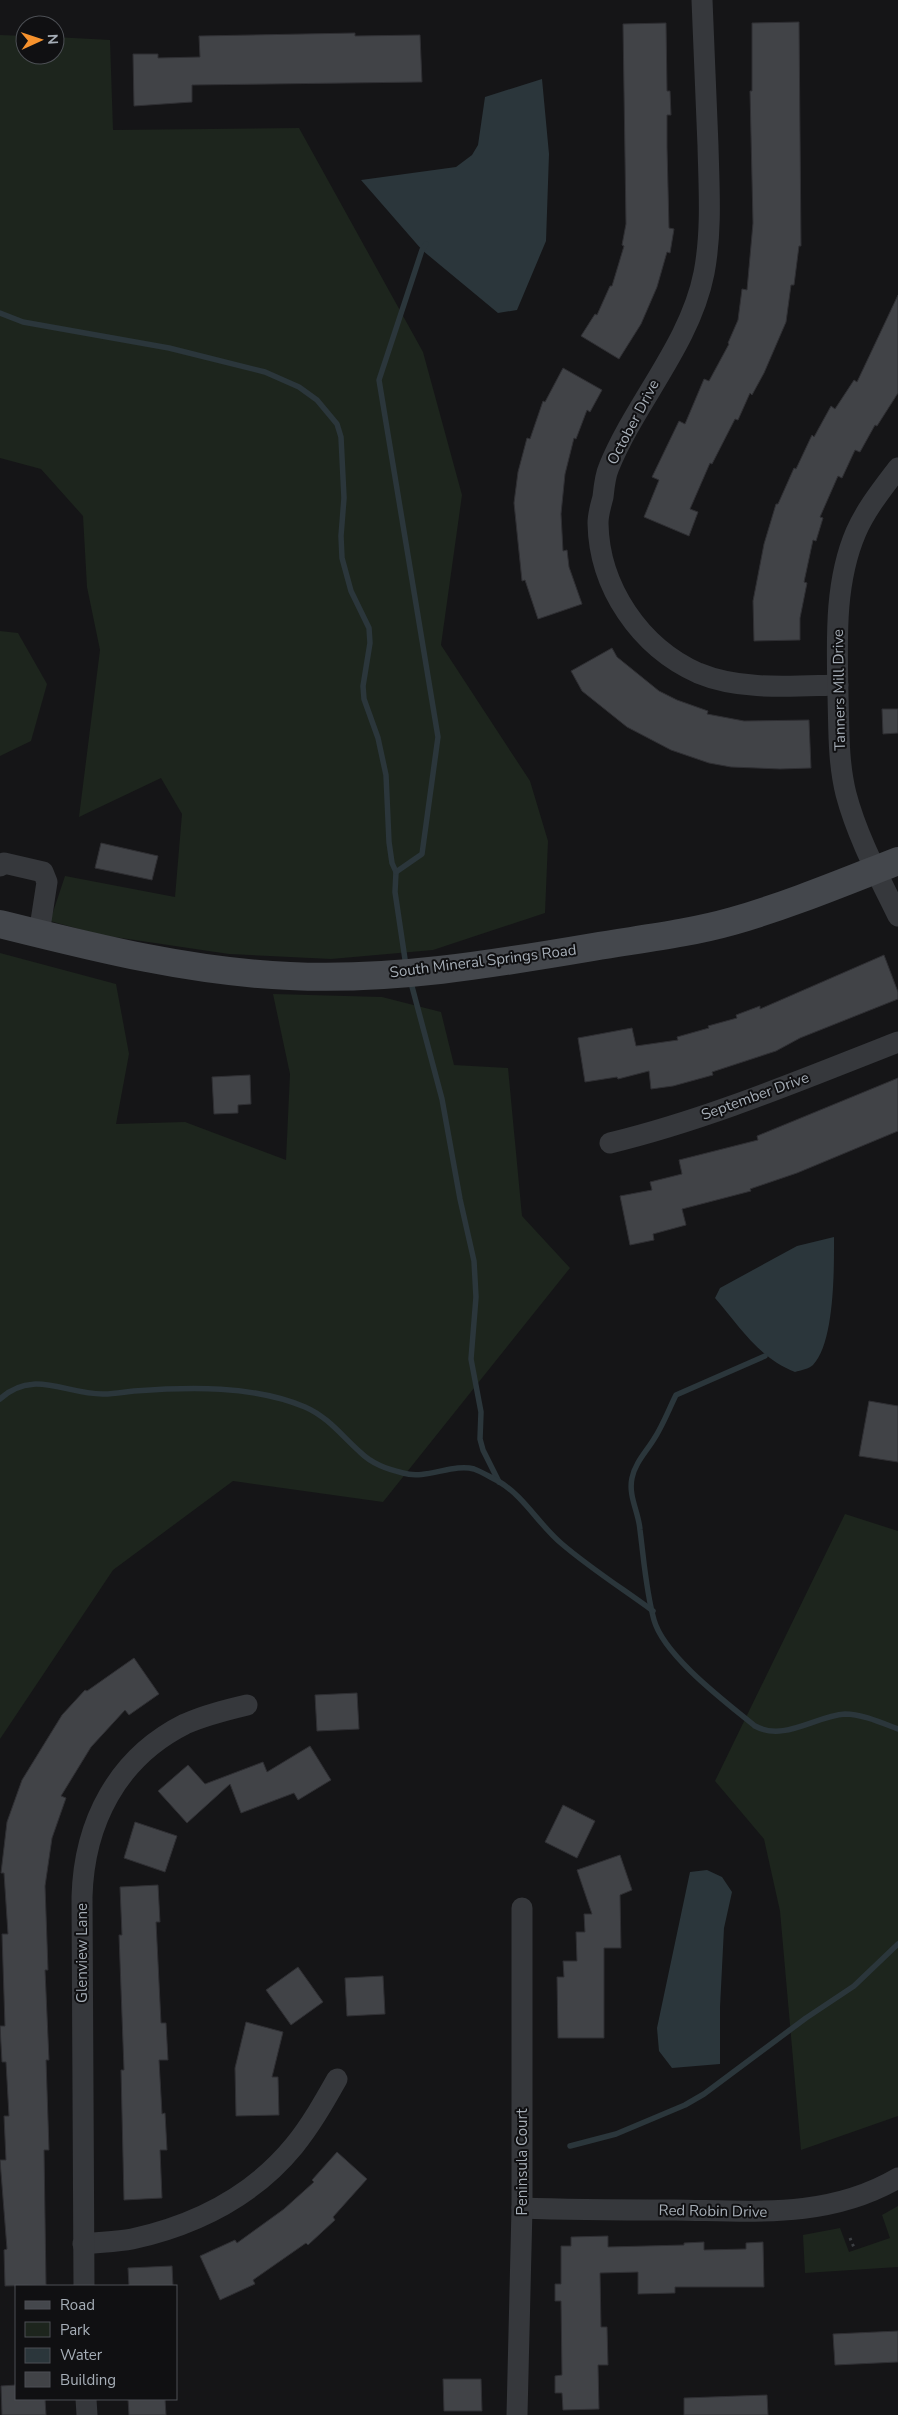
<svg xmlns="http://www.w3.org/2000/svg" width="898" height="2415" font-family="'Nunito Sans',sans-serif">
<rect width="100%" height="100%" fill="#151517"/>
<g fill="#1d251d">
<polygon points="0,35 25,36 25,55 55,55 55,37 110,40 113,130 299,128 423,352 462,495 441,645 530,781 548,841 545,913 433,950 331,959 229,954 101,935 50,921 65,876 175,897 182,814 161,778 79,817 100,650 87,587 83,516 41,469 0,458"/>
<polygon points="0,631 18,633 47,684 31,741 0,756"/>
<polygon points="0,953 116,984 129,1054 116,1124 185,1122 286,1160 290,1074 273,994 382,997 441,1012 454,1065 508,1068 522,1216 570,1268 383,1502 233,1481 113,1570 0,1739"/>
<polygon points="845,1514 898,1531 898,2116 801,2150 780,1911 764,1839 715,1781"/>
<polygon points="898,2206 898,2267 805,2273 803,2235 840,2228 849,2252 890,2238 882,2215"/>
</g>
<g fill="#2b363b">
<polygon points="542,79 549,154 546,241 517,310 498,313 422,250 361,180 456,167 472,155 478,145 485,97"/>
<path d="M834 1237C834 1268 835 1342 813 1365 809 1369 801 1370 795 1372 758 1357 741 1328 715 1298L720 1288 797 1246Z"/>
<polygon points="707,1870 722,1877 732,1892 724,1928 720,2007 720,2064 672,2068 659,2051 657,2028 690,1872"/>
</g>
<g fill="none" stroke-linecap="round" stroke-linejoin="round">
<g stroke="#2b363b" stroke-width="5.5">
<polyline points="0,313 23,322 169,348 265,372 299,387 317,400 337,424 341,437 344,498 341,536 342,558 351,591 369,628 370,643 363,686 364,699 378,738 386,775 389,842 392,863 396,872 395,892 406,966"/>
<polyline points="396,872 422,854 438,737 379,380 422,250 426,244"/>
<polyline points="410,979 442,1099 460,1199 474,1261 476,1297 471,1359 481,1412 480,1439 483,1450 499,1482"/>
<path d="M765 1356 676 1395C669 1409 663 1425 654 1439 646 1452 635 1463 632 1478 628 1496 639 1513 640 1530 644 1561 646 1591 654 1620 664 1656 727 1703 755 1726 784 1742 815 1716 845 1714 862 1714 882 1723 898 1729"/>
<path d="M0 1399C33 1368 67 1395 104 1394 114 1394 124 1392 134 1391 189 1387 253 1385 305 1407 328 1417 342 1436 360 1452 372 1464 387 1469 403 1473 426 1480 453 1463 474 1469 482 1472 490 1477 498 1481 524 1496 539 1525 562 1544 590 1568 623 1589 653 1611"/>
<polyline points="570,2146 616,2134 685,2105 704,2094 806,2018 854,1986 898,1944"/>
</g>
</g>
<g fill="#414347" stroke="#2f2f33">
<polygon points="799,22 801,246 799,246 794,285 791,285 786,322 764,373 752,395 750,393 738,420 735,419 712,464 710,463 690,509 698,512 689,536 644,517 659,480 652,477 679,421 685,424 704,379 709,381 729,344 728,343 738,320 742,289 747,290 753,223 750,91 752,91 752,23"/>
<polygon points="666,23 667,91 670,91 671,115 667,115 667,148 669,228 674,229 670,253 667,252 657,287 641,324 619,359 581,336 595,314 597,315 610,286 612,286 624,246 622,245 626,224 623,24"/>
<polygon points="355,33 355,36 420,35 422,82 192,85 192,102 134,106 133,54 158,54 158,58 200,57 199,36"/>
<polygon points="898,295 898,393 877,426 875,425 860,452 855,450 842,478 838,476 820,517 823,518 816,541 813,540 804,582 807,583 800,618 800,640 754,641 753,601 764,544 776,504 778,504 794,468 796,469 812,435 814,437 831,406 835,409 854,380 857,382"/>
<polygon points="563,368 602,390 590,412 587,410 576,439 574,438 565,474 561,514 563,551 567,550 569,567 582,604 538,619 525,580 522,581 514,503 518,472 527,438 530,439 543,401 545,402"/>
<polygon points="612,648 617,657 659,691 677,700 708,711 707,714 744,721 809,720 811,768 780,769 731,767 709,763 671,750 627,727 582,691 571,671"/>
<polygon points="882,709 898,709 898,733 883,734"/>
<polygon points="101,843 158,856 152,880 95,868"/>
<polygon points="884,955 898,992 898,999 800,1038 776,1051 712,1072 713,1075 673,1086 651,1089 649,1071 618,1079 617,1077 585,1082 578,1038 632,1028 636,1046 678,1040 677,1037 709,1028 708,1026 737,1018 736,1015 760,1006 760,1009"/>
<polygon points="250,1075 251,1104 238,1105 238,1113 214,1114 212,1077"/>
<polygon points="898,1078 898,1131 797,1173 750,1189 751,1191 682,1209 686,1225 653,1234 654,1240 630,1245 620,1196 652,1190 650,1182 682,1174 679,1160 758,1140 757,1136"/>
<polygon points="869,1401 898,1406 898,1462 859,1456"/>
<polygon points="134,1658 159,1694 129,1715 125,1710 91,1747 61,1796 66,1798 52,1838 45,1886 48,1970 45,1970 49,2060 46,2060 49,2150 44,2150 46,2285 5,2286 4,2250 7,2249 0,2160 6,2160 4,2116 9,2116 6,2062 2,2062 0,2026 5,2026 2,1934 8,1934 4,1873 1,1873 7,1822 22,1780 62,1715 85,1690 87,1691"/>
<polygon points="357,1693 359,1729 317,1731 315,1695"/>
<polygon points="310,1746 331,1780 298,1800 294,1793 241,1813 230,1784 187,1823 158,1791 188,1765 205,1784 263,1762 267,1772"/>
<polygon points="563,1805 595,1821 577,1858 545,1842"/>
<polygon points="135,1822 177,1836 165,1872 124,1858"/>
<polygon points="620,1855 632,1890 620,1895 621,1948 604,1948 604,2038 558,2038 557,1977 564,1977 563,1961 577,1961 576,1932 585,1932 584,1914 592,1914 577,1870"/>
<polygon points="158,1885 160,1922 156,1922 161,2023 166,2023 168,2060 159,2060 162,2114 165,2113 167,2150 160,2150 162,2198 124,2200 121,2070 124,2070 119,1935 122,1935 120,1887"/>
<polygon points="298,1967 323,2002 291,2025 266,1990"/>
<polygon points="383,1976 385,2014 347,2016 345,1978"/>
<polygon points="246,2022 283,2032 272,2077 278,2077 279,2115 236,2116 235,2068"/>
<polygon points="337,2152 367,2179 333,2217 335,2220 308,2245 306,2243 253,2280 255,2284 220,2300 200,2256 235,2240 237,2243 284,2209 314,2182 312,2180"/>
<polygon points="608,2236 608,2247 684,2245 684,2243 704,2242 704,2250 746,2249 746,2243 763,2242 764,2287 675,2287 675,2293 638,2294 638,2272 600,2273 601,2327 607,2327 608,2365 598,2365 599,2409 563,2410 562,2393 555,2393 555,2376 562,2375 561,2301 555,2301 555,2284 561,2284 561,2246 571,2246 571,2237"/>
<polygon points="172,2266 173,2286 129,2286 128,2268"/>
<polygon points="898,2331 898,2362 835,2365 833,2334"/>
<polygon points="443,2379 481,2379 482,2411 444,2411"/>
<polygon points="16,2385 16,2399 45,2399 46,2415 2,2415 1,2386"/>
<polygon points="767,2395 768,2415 684,2415 684,2398"/>
<polygon points="128,2399 165,2399 166,2415 129,2415"/>
</g>
<g fill="none" stroke-linecap="round" stroke-linejoin="round">
<polyline stroke="#3c3f43" stroke-width="3" stroke-dasharray="2.5 4" stroke-linecap="butt" points="850,2238 855,2250"/>
<g stroke="#36383c" stroke-width="21">
<path d="M702 0C704 49 706 97 708 146 709 188 712 231 704 273 690 344 636 401 609 467 605 476 604 487 603 497 601 505 598 514 598 523 599 587 640 647 698 673 741 691 793 686 838 685"/>
<path d="M898 468C883 488 866 509 856 532 834 583 837 642 838 696 839 729 838 762 846 794 857 836 879 877 898 916"/>
<polyline points="0,866 4,863 43,872 47,882 39,934"/>
<path d="M610 1143C709 1119 803 1079 898 1042"/>
<path d="M522 2208C573 2210 624 2210 675 2210 753 2211 828 2219 898 2178"/>
<path d="M83 2244C99 2242 117 2242 132 2239 195 2225 253 2196 294 2146 311 2125 324 2102 337 2079"/>
<path d="M84 2286 82 1897C84 1823 117 1758 185 1724 205 1715 226 1710 247 1705"/>
<polyline points="86,2399 87,2415"/>
<polyline points="517,2415 522,2208 522,1908"/>
</g>
<path stroke="#44474c" stroke-width="28" d="M0 924C96 948 191 972 290 976 391 981 493 964 593 947 640 939 687 934 733 921 789 905 844 882 898 861"/>
</g>
<g text-anchor="middle" dominant-baseline="central" stroke-width="4" stroke-linejoin="round" paint-order="stroke">
<g font-size="15" fill="#a6aeb7" stroke="#101012">
<text transform="translate(633 422) rotate(-62)">October Drive</text>
<text transform="translate(839 690) rotate(-91)">Tanners Mill Drive</text>
<text transform="translate(483 961) rotate(-7)">South Mineral Springs Road</text>
<text transform="translate(755 1096) rotate(-20)">September Drive</text>
<text transform="translate(82 1953) rotate(-90)">Glenview Lane</text>
<text transform="translate(522 2162) rotate(-90)">Peninsula Court</text>
<text transform="translate(713 2211) rotate(1)">Red Robin Drive</text>
</g>
</g>
<rect x="15" y="2285" width="162" height="115" fill="#101012" stroke="#4c4f54"/>
<rect x="25" y="2301" width="25" height="8" fill="#44474c" stroke="#4c4f54"/>
<text x="60" y="2310" font-size="15" fill="#a6aeb7">Road</text>
<rect x="25" y="2322" width="25" height="15" fill="#1d251d" stroke="#4c4f54"/>
<text x="60" y="2335" font-size="15" fill="#a6aeb7">Park</text>
<rect x="25" y="2348" width="25" height="15" fill="#2b363b" stroke="#4c4f54"/>
<text x="60" y="2360" font-size="15" fill="#a6aeb7">Water</text>
<rect x="25" y="2372" width="25" height="15" fill="#414347" stroke="#4c4f54"/>
<text x="60" y="2385" font-size="15" fill="#a6aeb7">Building</text>
<g transform="translate(40 40) rotate(87)"><circle r="24" fill="#101012" stroke="#4c4f54"/>
<path d="M0-4L9 19L0 12L-9 19Z" fill="#f6922d"/>
<text y="-8" font-size="14" font-weight="bold" text-anchor="middle" fill="#a6aeb7">N</text>
</g>
</svg>
